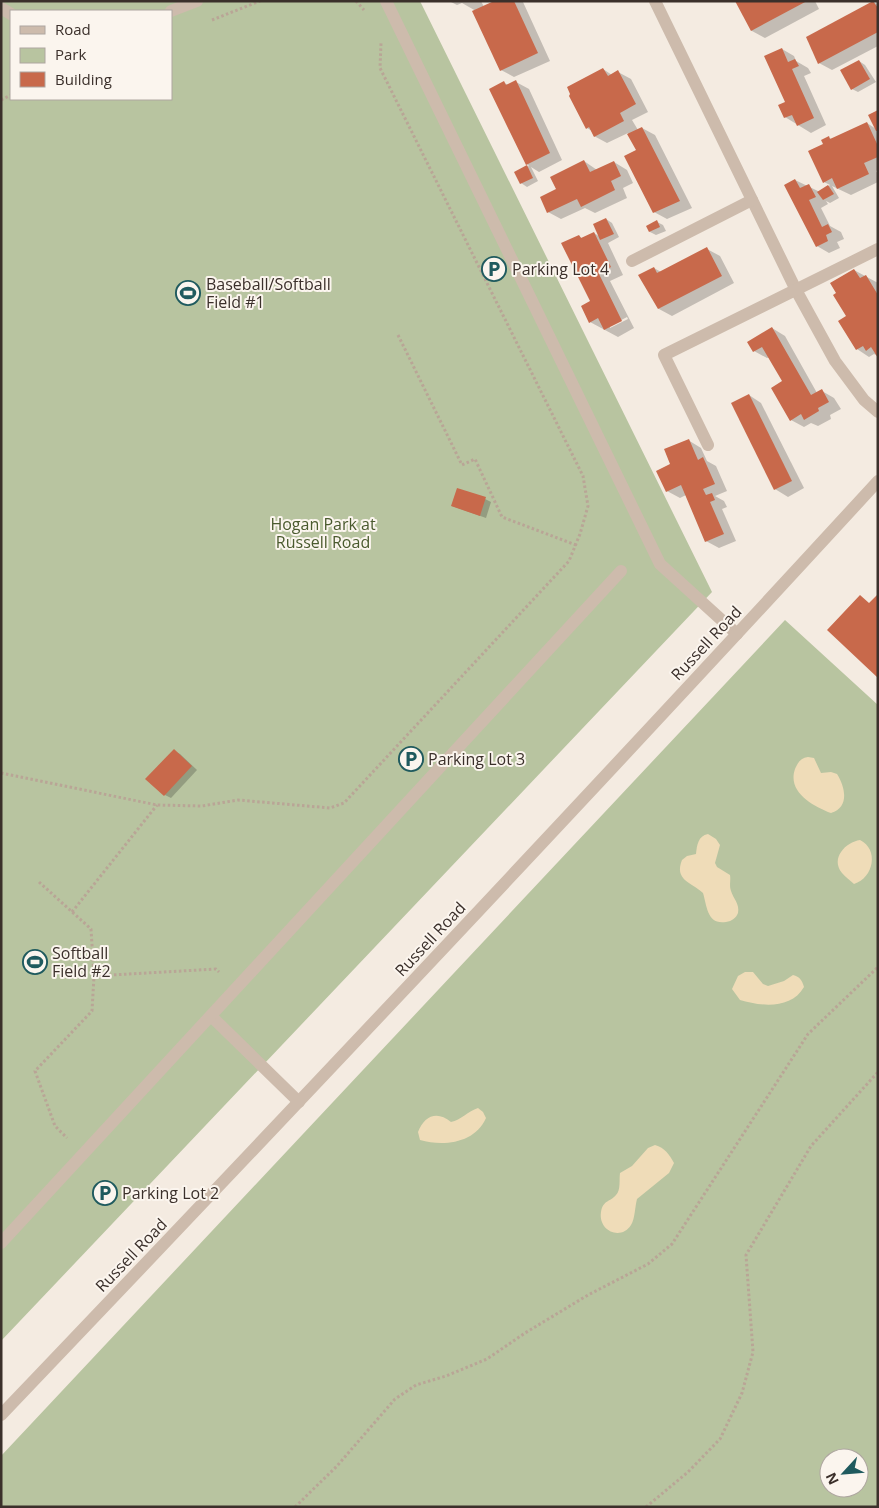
<svg xmlns="http://www.w3.org/2000/svg" width="879" height="1508" font-family="'Open Sans',sans-serif">
<rect width="100%" height="100%" fill="#f4ebe1"/>
<g fill="#b8c4a0" fill-rule="evenodd">
<path d="M1 1H420L712 592 1 1341ZM11 11H171V99H11Z"/>
<path d="M785 620 878 705V1507H1V1456ZM829 1458H859V1488H829Z"/>
</g>
<g fill="#efdcb8">
<path d="M808 757 814 758 821 773 831 772 837 774C846 788 849 808 831 813 813 806 787 792 795 769 798 762 801 758 808 757Z"/>
<path d="M708 834 716 839 720 845 715 863 717 867 730 875C731 880 729 885 731 891 733 898 740 904 738 913 736 918 732 921 726 922 707 925 707 906 703 893 691 882 674 880 682 860L687 856 696 854C697 845 698 836 708 834Z"/>
<path d="M860 840C879 849 874 878 854 884 850 880 845 877 842 873 830 858 846 842 860 840Z"/>
<path d="M745 972H753L763 984 768 986 784 981 793 975C800 977 802 980 804 987 791 1010 760 1006 740 1000L732 989 738 976Z"/>
<path d="M478 1108 483 1112 486 1118C475 1143 444 1147 420 1140L418 1132C424 1116 437 1110 451 1122 461 1120 468 1111 478 1108Z"/>
<path d="M655 1145C665 1148 669 1154 674 1163L669 1173 637 1199C635 1206 635 1219 631 1225 621 1241 598 1231 601 1212 603 1200 610 1202 616 1195 621 1190 619 1180 620 1173L632 1166 648 1148Z"/>
</g>
<g fill="#0003" fill-rule="evenodd">
<polygon points="449,1 481,1 484,7 494,2 492,1 523,2 550,61 514,77 501,70 476,11 462,3 457,5"/>
<polygon points="736,1 815,1 819,9 765,38 752,31"/>
<polygon points="874,2 878,5 878,46 832,70 819,63"/>
<polygon points="782,49 794,56 796,61 808,68 811,73 804,76 826,125 811,133 785,117 787,103"/>
<polygon points="859,61 865,65 876,82 858,92 852,89"/>
<polygon points="603,69 612,75 618,72 631,79 648,112 632,120 638,130 642,128 655,135 692,208 667,219 654,212 637,150 628,133 607,143 594,136 592,131 587,128"/>
<polygon points="516,82 529,89 562,160 539,172 531,167 538,181 527,187 521,183 515,172 529,166 527,164 504,83 509,85"/>
<polygon points="878,112 878,170 876,171 878,174 878,182 851,195 832,186 839,198 830,203 826,201 828,204 821,208 830,226 841,232 844,239 837,242 840,248 829,253 817,246 795,180 820,192 830,185 824,182 825,144 829,138 832,139 867,123 876,129"/>
<polygon points="584,161 597,170 614,162 627,170 633,183 623,188 627,198 595,213 585,208 561,219 548,212 557,190"/>
<path d="M606 219 612 223 619 237 608 243 623 275 610 281 634 328 618 337 590 322 591 302 579 236 583 239 594 233 600 237ZM627 317 628 319 610 328V326Z"/>
<polygon points="657,222 663,225 666,231 656,235 650,232 648,226"/>
<polygon points="707,249 720,256 734,283 672,316 659,309 640,276 654,268 661,272"/>
<polygon points="854,270 878,283 878,356 874,354 869,357 857,349 848,317"/>
<polygon points="772,328 785,336 817,393 822,391 834,398 841,409 830,415 831,419 818,426 811,423 804,427 791,420 784,382 770,357 767,358 754,351"/>
<polygon points="749,395 761,403 804,488 788,497 775,489"/>
<polygon points="688,440 701,448 707,461 716,466 727,491 715,496 724,501 727,507 722,509 736,541 719,548 706,541 686,495 680,498 667,491 672,465"/>
<polygon points="485,499 491,502 486,518 452,506"/>
<polygon points="174,751 180,754 197,770 171,798 165,795"/>
</g>
<g fill="#c8694b">
<polygon points="494,1 514,1 538,53 500,71 472,11"/>
<polygon points="735,1 807,1 751,31"/>
<polygon points="873,1 878,8 878,32 818,64 806,37"/>
<polygon points="782,48 788,62 795,59 799,66 792,69 814,118 797,126 792,115 784,118 778,105 785,102 764,56"/>
<polygon points="859,60 870,79 851,90 840,70"/>
<polygon points="603,68 608,76 618,70 636,104 620,113 624,121 594,137 589,127 586,129 569,96 570,94 567,87"/>
<polygon points="516,80 550,153 526,165 489,89 504,81 506,85"/>
<polygon points="878,110 878,131 876,131 868,115"/>
<polygon points="867,122 878,146 878,157 864,163 869,174 837,189 832,178 823,183 808,151 823,144 821,140 829,136 830,139"/>
<polygon points="642,127 680,201 653,213 624,156 636,150 627,134"/>
<polygon points="584,160 590,172 614,161 621,176 611,181 615,190 581,207 577,199 547,213 540,197 556,189 550,177"/>
<polygon points="527,165 533,178 520,184 514,172"/>
<polygon points="795,179 800,188 809,184 816,197 809,200 822,227 828,224 832,232 826,235 828,241 816,247 784,185"/>
<polygon points="828,185 834,194 823,200 817,192"/>
<polygon points="606,218 614,234 600,240 593,224"/>
<polygon points="657,220 660,227 649,232 646,226"/>
<polygon points="594,232 611,267 599,274 622,321 604,330 598,318 589,323 581,306 590,301 561,243 579,235 581,238"/>
<polygon points="707,247 722,276 658,309 638,275 654,267 657,273"/>
<polygon points="854,269 860,278 866,275 878,295 878,358 871,347 866,351 863,346 856,350 838,321 846,316 833,295 836,293 830,283"/>
<polygon points="772,327 811,395 822,389 829,402 818,408 819,411 804,420 801,414 790,421 771,388 782,381 762,347 753,352 747,342"/>
<polygon points="749,394 792,481 774,490 731,403"/>
<polygon points="689,439 698,460 703,457 715,484 703,489 706,495 712,493 715,500 710,502 724,534 705,542 681,485 666,492 656,471 670,464 664,449"/>
<polygon points="457,488 486,497 480,516 451,506"/>
<polygon points="878,594 878,678 827,630 860,595 869,603"/>
<polygon points="174,749 192,766 164,796 145,779"/>
</g>
<g fill="none" stroke-linecap="round" stroke-linejoin="round">
<g stroke="#b9a596" stroke-width="3" stroke-dasharray="2.5 2.5" stroke-linecap="butt">
<polyline points="356,1 364,10"/>
<polyline points="212,20 260,1"/>
<polyline points="1,100 11,95"/>
<polyline points="398,335 462,465 475,459 502,517 576,545"/>
<polyline points="1,773 157,805 202,806 238,800 330,808 344,803 569,561 580,534 588,506 583,476 380,68 381,43"/>
<polyline points="39,882 91,929 94,976 92,1011 35,1071 55,1126 67,1138"/>
<polyline points="72,912 157,805"/>
<polyline points="94,976 216,969 219,972"/>
<polyline points="295,1507 337,1466 395,1399 416,1385 446,1376 487,1359 525,1333 588,1295 648,1264 672,1244 808,1034 878,967"/>
<polyline points="646,1507 688,1472 720,1439 742,1393 753,1352 746,1255 811,1146 878,1072"/>
</g>
<g stroke="#cdbbac" stroke-width="12">
<polyline points="386,1 660,564 737,634"/>
<polyline points="655,1 796,290 835,361 864,400 878,412"/>
<polyline points="1,8 11,14"/>
<polyline points="171,11 197,1"/>
<polyline points="632,261 752,200"/>
<polyline points="708,445 664,355 878,249"/>
<polyline points="211,1016 299,1102"/>
<polyline points="1,1243 621,571"/>
</g>
<path stroke="#cdbbac" stroke-width="12" d="M1 1415C296 1106 589 796 878 481"/>
</g>
<defs>
<symbol id="parking-ring" viewBox="-11 -11 22 22"><circle r="9.5" fill="#fbf5ee" stroke="#1f5a5e" stroke-width="1.5"/><path d="M-3.5-5.5H1a3.5 3.5 0 0 1 0 7H-1V5.5H-3.5ZM-1-3.4V-.6H.8a1.4 1.4 0 0 0 0-2.8Z" fill="#1f5a5e"/></symbol>
<symbol id="stadium-ring" viewBox="-11 -11 22 22"><circle r="9.5" fill="#fbf5ee" stroke="#1f5a5e" stroke-width="1.5"/><path d="M0-5a6.5 5 0 1 0 0 10a6.5 5 0 1 0 0-10ZM-3.5-1.8h7v3.6h-7Z" fill="#1f5a5e"/></symbol>
</defs>
<g fill-rule="evenodd">
<use href="#parking-ring" x="480" y="255" width="28" height="28"/>
<use href="#stadium-ring" x="174" y="279" width="28" height="28"/>
<use href="#parking-ring" x="397" y="745" width="28" height="28"/>
<use href="#stadium-ring" x="21" y="948" width="28" height="28"/>
<use href="#parking-ring" x="91" y="1179" width="28" height="28"/>
</g>
<g text-anchor="middle" dominant-baseline="central" stroke-width="4" stroke-linejoin="round" paint-order="stroke">
<g font-size="16" fill="#3b302b" stroke="#fbf5ee" text-anchor="start">
<text x="512" y="269">Parking Lot 4</text>
<text x="206" y="284">Baseball/Softball<tspan x="206" dy="18">Field #1</tspan></text>
<text x="428" y="759">Parking Lot 3</text>
<text x="52" y="953">Softball<tspan x="52" dy="18">Field #2</tspan></text>
<text x="122" y="1193">Parking Lot 2</text>
</g>
<g font-size="16" fill="#4a5a2e" stroke="#fbf5ee">
<text x="323" y="524">Hogan Park at<tspan x="323" dy="18">Russell Road</tspan></text>
</g>
<g font-size="16" fill="#3b302b" stroke="#fbf5ee">
<text transform="translate(706 643) rotate(-47)">Russell Road</text>
<text transform="translate(430 939) rotate(-47)">Russell Road</text>
<text transform="translate(131 1255) rotate(-46)">Russell Road</text>
</g>
</g>
<rect width="879" height="1508" fill="none" stroke="#3b302b" stroke-width="5"/>
<rect x="10" y="10" width="162" height="90" fill="#fbf5ee" stroke="#aea6a0"/>
<rect x="20" y="26" width="25" height="8" fill="#cdbbac" stroke="#aea6a0"/>
<text x="55" y="35" font-size="15" fill="#3b302b">Road</text>
<rect x="20" y="48" width="25" height="15" fill="#b8c4a0" stroke="#aea6a0"/>
<text x="55" y="60" font-size="15" fill="#3b302b">Park</text>
<rect x="20" y="72" width="25" height="15" fill="#c8694b" stroke="#aea6a0"/>
<text x="55" y="85" font-size="15" fill="#3b302b">Building</text>
<g transform="translate(844 1473) rotate(244)"><circle r="24" fill="#fbf5ee" stroke="#aea6a0"/>
<path d="M0-4L9 19L0 12L-9 19Z" fill="#1f5a5e"/>
<text y="-8" font-size="14" font-weight="bold" text-anchor="middle" fill="#3b302b">N</text>
</g>
</svg>
